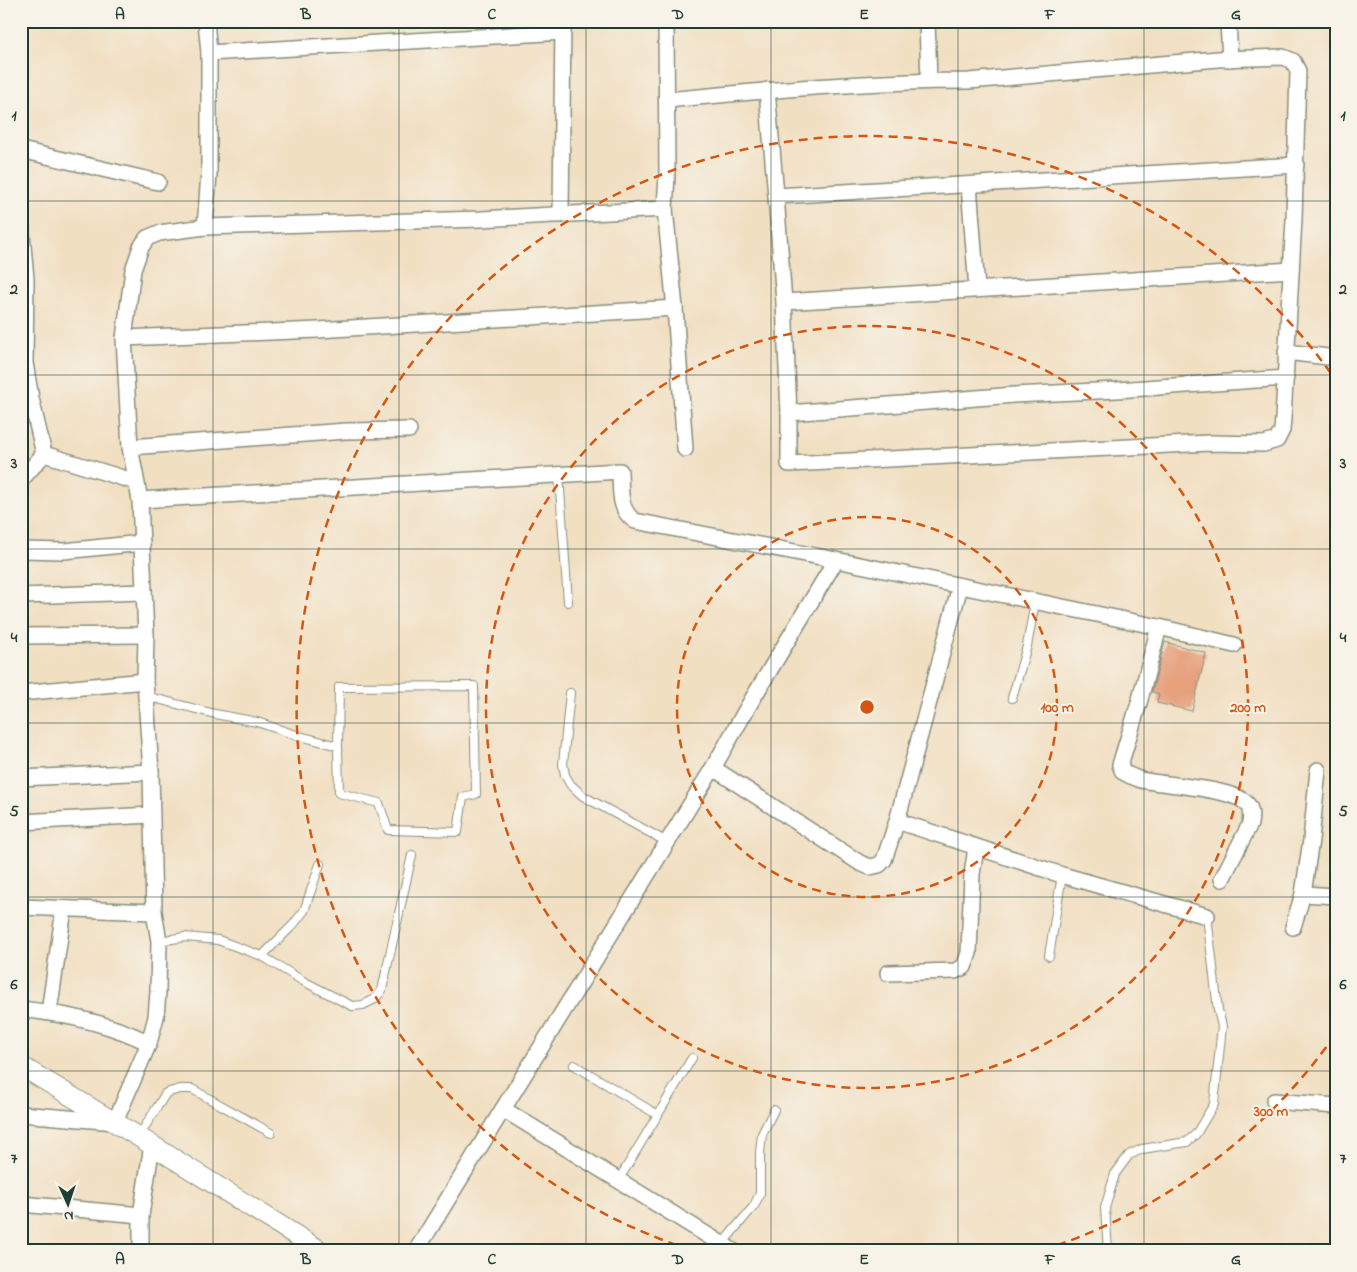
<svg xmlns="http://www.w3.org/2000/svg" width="1357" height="1272" font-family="'Indie Flower',sans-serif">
<rect width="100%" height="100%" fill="#f7f3e8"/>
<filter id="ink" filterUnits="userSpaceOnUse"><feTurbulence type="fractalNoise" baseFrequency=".02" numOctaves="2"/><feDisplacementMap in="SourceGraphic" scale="10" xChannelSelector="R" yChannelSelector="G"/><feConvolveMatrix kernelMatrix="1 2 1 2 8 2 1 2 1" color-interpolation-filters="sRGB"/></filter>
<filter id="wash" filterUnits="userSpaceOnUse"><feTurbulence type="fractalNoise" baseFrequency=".0096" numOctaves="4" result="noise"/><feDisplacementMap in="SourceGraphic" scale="20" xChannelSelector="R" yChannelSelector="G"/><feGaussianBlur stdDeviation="1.12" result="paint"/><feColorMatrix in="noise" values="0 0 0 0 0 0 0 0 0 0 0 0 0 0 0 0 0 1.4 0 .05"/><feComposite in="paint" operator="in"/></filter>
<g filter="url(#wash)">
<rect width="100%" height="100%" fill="#f1dfc2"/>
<g id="blocks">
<polygon fill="#e6a07c" points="1165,642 1206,653 1192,711 1157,703 1159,694 1152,692"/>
</g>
</g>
<g filter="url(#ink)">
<use href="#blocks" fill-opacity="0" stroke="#888e7b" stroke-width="1"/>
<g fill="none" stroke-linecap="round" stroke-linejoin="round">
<defs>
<g id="service">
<polyline points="559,475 568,602"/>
<polyline points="570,693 563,764 565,775 570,784 583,796 667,842"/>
<polyline points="146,696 215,714 257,722 296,735 338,746 339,793 379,803 388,830 458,832 463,797 476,794 474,686 339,687 338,746"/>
<polyline points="1012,698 1027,646 1035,602"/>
<polyline points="159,941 185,937 218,940 262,956 303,981 352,1006 363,1005 375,999 382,990 412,855"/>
<polyline points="262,956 293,925 304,911 320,864"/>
<polyline points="1049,956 1062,875"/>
<polyline points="574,1065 658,1115"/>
<polyline points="139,1136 166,1093 180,1089 192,1089 271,1133"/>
<polyline points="618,1181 692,1058"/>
<polyline points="722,1244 754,1206 760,1193 760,1153 762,1134 774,1110"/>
<polyline points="1108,1251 1105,1208 1115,1174 1129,1155 1142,1149 1187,1142 1196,1134 1214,1104 1222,1026 1218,1010 1207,916"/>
</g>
<g id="minor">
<polyline points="666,21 667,175 665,209 675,308 685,449"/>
<polyline points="927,21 929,81"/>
<polyline points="1228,21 1230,59"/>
<polyline points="209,53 563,32"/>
<polyline points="767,90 776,196"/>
<path d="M667 100C767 90 868 81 969 81L1218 59 1283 57 1293 61 1298 71 1294 219 1283 419 1282 430 1277 440 1264 444 1209 443 789 464V413L1014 395 1117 390 1286 378"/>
<polyline points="21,150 158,182"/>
<polyline points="969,185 977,289"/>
<polyline points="561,215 563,21"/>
<polyline points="21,224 26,279 25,363 31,398 44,454 136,482"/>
<polyline points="205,227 209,173 209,53 206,21"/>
<polyline points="784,302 1291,270"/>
<polyline points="124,338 318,330 675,308"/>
<polyline points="1286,352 1336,358"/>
<polyline points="789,413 784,302 776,196 1296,165"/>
<polyline points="130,447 346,431 409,430"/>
<polyline points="21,480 44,454"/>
<path d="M140 500 620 471C621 490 618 510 635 521L836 560 1159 627 1234 645"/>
<polyline points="21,550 64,551 142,543"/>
<polyline points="21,596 144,592"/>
<path d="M1159 627 1139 703 1120 765 1123 772C1128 775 1135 778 1141 780 1164 785 1231 788 1246 803 1252 808 1251 817 1250 824L1222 879"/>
<polyline points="21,636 146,635"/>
<polyline points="21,693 145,681"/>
<polyline points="713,768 860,863 870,867 879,865 884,860 897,821 960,586"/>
<polyline points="21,778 151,772"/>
<polyline points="897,821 1062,875 1207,916"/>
<polyline points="21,822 151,815"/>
<polyline points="1303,894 1336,896"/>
<polyline points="21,907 154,912"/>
<polyline points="1293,927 1303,894 1311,840 1318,770"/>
<polyline points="888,973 955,971 964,967 969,953 972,874 976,848"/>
<path d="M21 1009C65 1014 110 1023 149 1043"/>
<polyline points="49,1012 64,909"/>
<polyline points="1274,1101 1336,1106"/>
<polyline points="503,1109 713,768 753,698 836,560"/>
<polyline points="21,1114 115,1122 149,1043 156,1017 158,992 159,941 154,912 151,772 145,681 146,635 140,500 130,447 124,338 133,270 141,247 147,238 159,233 205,227 481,219 665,209"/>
<polyline points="21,1204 141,1215"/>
<polyline points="141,1251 141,1215 152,1145"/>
<polyline points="416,1251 503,1109 733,1251"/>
</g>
<polyline id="tertiary" points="21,1066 139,1137 321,1251"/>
</defs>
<use href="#service" stroke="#888e7b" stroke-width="10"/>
<use href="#minor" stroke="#888e7b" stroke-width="18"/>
<use href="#tertiary" stroke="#888e7b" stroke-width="21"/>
<use href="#service" stroke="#fff" stroke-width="8"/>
<use href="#minor" stroke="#fff" stroke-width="15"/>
<use href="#tertiary" stroke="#fff" stroke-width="19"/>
</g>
</g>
<path fill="none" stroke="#1f3d34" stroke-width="1" stroke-opacity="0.55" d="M213 21V1251M399 21V1251M586 21V1251M771 21V1251M958 21V1251M1144 21V1251M21 201H1336M21 375H1336M21 549H1336M21 723H1336M21 897H1336M21 1071H1336"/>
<g fill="none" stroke="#d45610" stroke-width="2.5" stroke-dasharray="9 6">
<circle cx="867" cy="707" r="190"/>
<circle cx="867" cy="707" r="381"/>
<path d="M1335 1035A571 571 0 0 1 1043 1250M691 1250A571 571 0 1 1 1335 379"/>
</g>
<circle cx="867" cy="707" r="8" fill="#d45610" stroke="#f7f3e8" stroke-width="2.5"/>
<g font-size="15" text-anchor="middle" font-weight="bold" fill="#d45610" stroke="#f7f3e8" stroke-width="4" stroke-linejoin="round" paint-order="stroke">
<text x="1057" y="712">100 m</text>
<text x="1248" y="712">200 m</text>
<text x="1271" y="1116">300 m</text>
</g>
<rect width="1357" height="1272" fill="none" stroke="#f7f3e8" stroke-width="55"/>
<g transform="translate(68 1204) rotate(177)" stroke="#f7f3e8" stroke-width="4" paint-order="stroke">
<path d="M0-4L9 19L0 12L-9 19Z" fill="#1f3d34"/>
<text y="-8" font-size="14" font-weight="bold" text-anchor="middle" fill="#1f3d34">N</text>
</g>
<rect x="28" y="28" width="1302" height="1216" fill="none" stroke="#1f3d34" stroke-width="2"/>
<g font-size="16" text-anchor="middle" font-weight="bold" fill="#1f3d34">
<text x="120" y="19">A</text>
<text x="306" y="19">B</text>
<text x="492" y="19">C</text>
<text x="678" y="19">D</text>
<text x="864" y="19">E</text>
<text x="1050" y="19">F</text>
<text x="1236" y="19">G</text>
<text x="14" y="120">1</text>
<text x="1343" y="120">1</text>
<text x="14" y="294">2</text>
<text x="1343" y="294">2</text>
<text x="14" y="468">3</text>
<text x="1343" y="468">3</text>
<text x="14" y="642">4</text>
<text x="1343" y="642">4</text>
<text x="14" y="816">5</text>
<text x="1343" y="816">5</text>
<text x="14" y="989">6</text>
<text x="1343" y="989">6</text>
<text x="14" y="1163">7</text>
<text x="1343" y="1163">7</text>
<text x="120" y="1264">A</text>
<text x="306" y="1264">B</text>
<text x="492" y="1264">C</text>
<text x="678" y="1264">D</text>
<text x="864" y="1264">E</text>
<text x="1050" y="1264">F</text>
<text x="1236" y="1264">G</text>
</g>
</svg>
